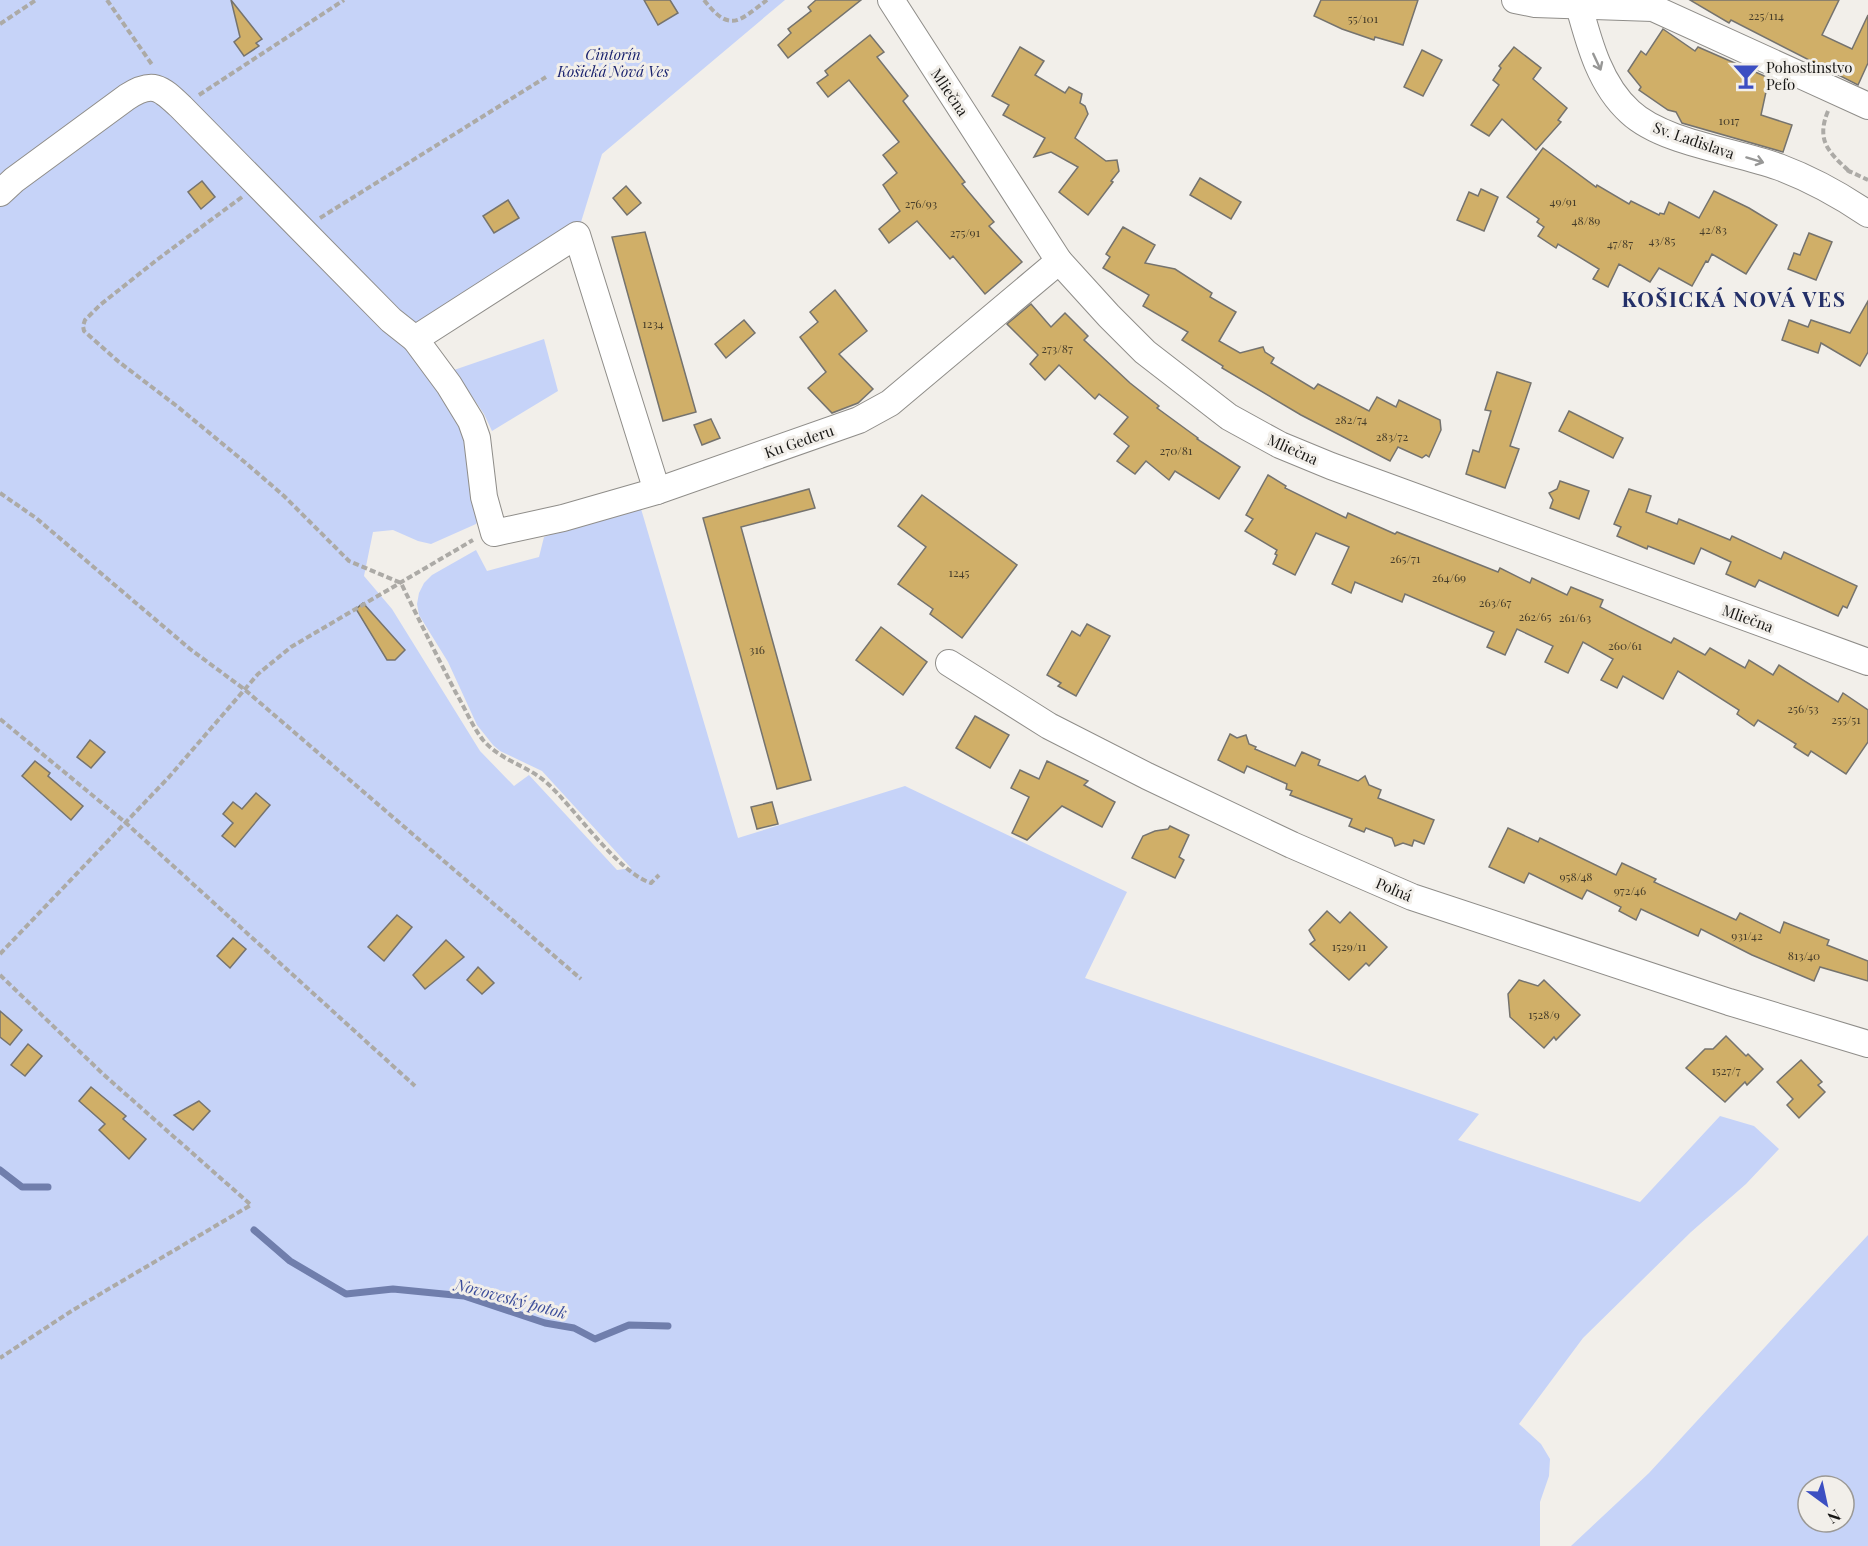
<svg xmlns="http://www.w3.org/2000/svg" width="1868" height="1546" font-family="'Playfair Display',serif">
<rect width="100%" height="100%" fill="#f2efea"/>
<g fill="#c6d3f8" fill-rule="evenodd">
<polygon points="0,0 785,0 602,154 577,235 402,337 464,421 482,511 476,524 431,544 418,541 393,530 373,532 364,576 392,609 480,751 514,786 529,775 617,870 631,868 542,771 500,751 493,745 477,725 448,662 419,615 417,604 419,593 424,583 432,575 476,550 487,571 539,557 544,537 639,502 738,838 905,786 1127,892 1085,978 1479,1114 1458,1140 1640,1202 1720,1116 1754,1126 1779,1149 1746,1184 1691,1232 1583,1338 1519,1424 1541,1444 1550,1459 1549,1476 1540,1502 1540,1546 0,1546"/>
<polygon points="544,339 558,391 492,431 484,414 454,370"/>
<path d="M1868 1235V1546H1571L1649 1473ZM1808 1486H1844V1522H1808Z"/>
</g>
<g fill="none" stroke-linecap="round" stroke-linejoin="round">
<g stroke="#707eac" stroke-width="7">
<polyline points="0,1170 22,1187 48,1187"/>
<polyline points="254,1230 290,1261 346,1294 393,1289 464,1296 545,1323 574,1328 595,1339 629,1325 668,1326"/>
</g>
</g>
<g fill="#d0af68" stroke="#75736e" stroke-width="1.5">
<polygon points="231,0 262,39 256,43 259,46 244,56 234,42 240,37"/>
<polygon points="644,0 670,0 678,13 658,25"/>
<polygon points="816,0 861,0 788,58 778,45 791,33 788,29 811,11 808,7"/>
<polygon points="1321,0 1418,0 1403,45 1375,37 1374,40 1342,29 1314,16"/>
<polygon points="1690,0 1839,0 1822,35 1852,49 1868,15 1868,63 1858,85 1731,20 1729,23"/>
<polygon points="1663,29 1695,51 1698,47 1769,78 1761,115 1792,125 1783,152 1682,123 1676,112 1668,110 1639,90 1641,87 1628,71 1641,51 1646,55"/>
<polygon points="870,35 884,52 877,57 908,96 903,101 965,182 962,184 994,222 989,226 1022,262 985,294 953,256 950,259 917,221 889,243 879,229 900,211 883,185 897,173 883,155 899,142 849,80 828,97 817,83 828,75 825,71"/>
<polygon points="1020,47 1044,61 1035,75 1065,93 1069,87 1082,94 1080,103 1085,106 1088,114 1075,138 1106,161 1117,160 1119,171 1111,181 1113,182 1088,215 1059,192 1078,167 1051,152 1034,157 1045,138 1003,115 1009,105 992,96"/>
<polygon points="1514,47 1541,68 1533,79 1567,108 1558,120 1561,122 1536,150 1502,119 1489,136 1471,125 1499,85 1493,80 1501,68 1499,66"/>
<polygon points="1422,50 1442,60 1423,96 1404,87"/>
<polygon points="1543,148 1596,187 1597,185 1629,204 1631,201 1659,215 1660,213 1664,214 1669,202 1699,218 1714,191 1749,208 1777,225 1746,274 1712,254 1708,262 1706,261 1692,286 1659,268 1650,282 1619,264 1608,287 1593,279 1599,269 1558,244 1556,248 1538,236 1544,227 1537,222 1539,219 1507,197"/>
<polygon points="1200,178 1241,202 1231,219 1190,195"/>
<polygon points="202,181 215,197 201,209 188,192"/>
<polygon points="626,186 641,203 627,215 613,198"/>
<polygon points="1481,189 1498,197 1484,231 1457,220 1469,192 1478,196"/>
<polygon points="508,200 519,218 494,233 483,216"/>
<polygon points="1123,227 1155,245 1145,263 1175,269 1212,293 1210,297 1236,312 1219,341 1240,353 1263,347 1265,352 1274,358 1271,363 1314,389 1318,384 1369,411 1377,397 1396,407 1399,400 1440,420 1441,430 1429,457 1426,455 1422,458 1398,447 1390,461 1301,415 1222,368 1223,366 1182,340 1188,332 1143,306 1149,295 1103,268 1110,257 1106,254"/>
<polygon points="645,232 696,412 663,421 612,237"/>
<polygon points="1809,233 1832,242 1816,280 1788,269 1794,253 1800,255"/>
<polygon points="835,290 867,331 839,354 873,389 858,403 832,413 808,388 826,372 800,337 818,322 810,312"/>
<polygon points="1868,301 1868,352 1860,366 1821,343 1818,353 1782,340 1789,320 1808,327 1811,320 1850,333"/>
<polygon points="1031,304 1051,327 1065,313 1088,336 1084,340 1130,383 1159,406 1157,408 1198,438 1197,439 1240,467 1219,499 1175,471 1169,480 1146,461 1135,474 1117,461 1129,446 1114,434 1128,417 1099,394 1095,399 1059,365 1045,380 1030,364 1038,355 1007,324"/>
<polygon points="744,320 755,333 726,358 715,344"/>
<polygon points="1497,372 1531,383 1510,446 1519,449 1505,488 1466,474 1473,450 1479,452 1491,411 1485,410"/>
<polygon points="1569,411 1623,438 1613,458 1559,431"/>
<polygon points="711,419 720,438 702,445 694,425"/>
<polygon points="1268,475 1286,486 1285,488 1346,518 1348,513 1395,534 1397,532 1498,572 1500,568 1530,583 1532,578 1567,595 1571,587 1603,600 1600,607 1671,643 1674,638 1705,655 1710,648 1745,668 1749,660 1773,675 1779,665 1838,702 1843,693 1868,710 1868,742 1846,774 1811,751 1808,756 1794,747 1796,744 1758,720 1754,726 1737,714 1739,710 1678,671 1663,699 1623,676 1617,688 1601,680 1613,659 1583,642 1568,673 1545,662 1553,646 1517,629 1505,655 1487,647 1494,632 1405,594 1402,602 1355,582 1351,593 1332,584 1349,547 1316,533 1295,575 1273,564 1277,555 1275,554 1277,550 1245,531 1253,519 1246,515"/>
<polygon points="1560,481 1589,491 1579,519 1550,508 1553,500 1549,493 1557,489"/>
<polygon points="809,489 815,508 741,527 811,780 777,789 703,518"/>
<polygon points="1629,489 1651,496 1646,512 1677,524 1679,519 1730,540 1732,536 1781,559 1784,552 1857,586 1847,608 1843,606 1838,616 1759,580 1755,587 1726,574 1731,562 1701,548 1694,564 1648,546 1647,549 1617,536 1621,527 1614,524"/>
<polygon points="922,495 1017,565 962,638 930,614 933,609 898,584 926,547 898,526"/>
<polygon points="363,603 405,650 395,660 387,660 356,609"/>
<polygon points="1087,624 1110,636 1076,696 1058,686 1061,683 1047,675 1072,631 1080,636"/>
<polygon points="881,627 927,662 903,695 856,660"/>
<polygon points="975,716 1009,735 990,768 956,748"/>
<polygon points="1230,734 1237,738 1246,735 1249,744 1256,747 1255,749 1295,766 1302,752 1320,760 1318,765 1358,781 1365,776 1369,785 1381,790 1378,798 1434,820 1424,844 1414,840 1412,846 1403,843 1395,846 1392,838 1366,828 1364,832 1349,826 1352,819 1290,795 1292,791 1286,789 1287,784 1247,766 1244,773 1218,760"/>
<polygon points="90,740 105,752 91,768 77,757"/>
<polygon points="35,761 50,773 48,776 83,806 71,820 22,776"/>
<polygon points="1047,761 1088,781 1084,785 1115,802 1102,827 1062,806 1027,840 1012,833 1029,797 1011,788 1020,770 1039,779"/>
<polygon points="256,793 270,805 235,847 222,836 233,823 223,814 233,802 242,809"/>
<polygon points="772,802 778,824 757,829 751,807"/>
<polygon points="1170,826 1189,835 1179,857 1184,860 1175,878 1132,858 1143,836 1155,831 1168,829"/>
<polygon points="1508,828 1538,842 1540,838 1616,875 1622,863 1656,879 1654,882 1736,920 1740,913 1780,933 1784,922 1829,940 1827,945 1868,961 1868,981 1820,967 1814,981 1752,955 1701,929 1698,936 1641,909 1636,920 1619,911 1621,907 1587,890 1582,899 1529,873 1524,883 1489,867"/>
<polygon points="1327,911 1340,923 1350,912 1387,947 1369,966 1366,963 1349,980 1310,944 1315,940 1309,930"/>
<polygon points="397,915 412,927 384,961 368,947"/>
<polygon points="233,938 246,949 230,968 217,956"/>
<polygon points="446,940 464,957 425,989 413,975"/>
<polygon points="478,967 494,983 482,994 467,980"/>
<polygon points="1519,980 1538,986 1544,980 1580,1015 1556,1040 1554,1037 1544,1048 1510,1017 1508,994"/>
<polygon points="0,1011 22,1030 10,1045 0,1037"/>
<polygon points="1726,1036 1746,1056 1748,1054 1763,1069 1747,1085 1745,1082 1725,1102 1686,1068 1705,1049 1713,1049"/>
<polygon points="28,1044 42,1056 25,1076 11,1065"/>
<polygon points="1801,1060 1822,1082 1818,1085 1825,1092 1799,1118 1787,1105 1793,1099 1777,1082"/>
<polygon points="91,1087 126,1116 123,1119 146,1139 129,1159 99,1130 105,1124 79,1101"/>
<polygon points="199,1101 210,1111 193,1130 174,1115"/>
</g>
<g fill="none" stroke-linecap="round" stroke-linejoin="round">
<defs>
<g id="street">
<polyline points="891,0 1059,261 1109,316 1145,352 1229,417 1280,445 1331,466 1868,662"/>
<polyline points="1515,0 1535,4 1653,8 1868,106"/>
<path d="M1579 6C1589 43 1600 85 1630 112 1663 143 1736 151 1779 167 1811 179 1840 195 1868 214"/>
<path d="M0 193 14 180 127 97C153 80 161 88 181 107L391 320 415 339 577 235 657 491"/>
<polyline points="415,339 449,385 471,421 477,438 484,497 494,533 563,518 657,491 859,420 890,403 1059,261"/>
<polyline points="949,663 1049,726 1147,776 1292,845 1412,897 1729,1002 1868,1044"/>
</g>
</defs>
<use href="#street" stroke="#8f8d89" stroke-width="28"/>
<g stroke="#acaaa6" stroke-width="4" stroke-dasharray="6 3" stroke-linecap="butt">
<polyline points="107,0 153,66"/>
<path d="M704 0C730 33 738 22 767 0"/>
<polyline points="0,24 36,0"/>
<polyline points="199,95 344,0"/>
<path d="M1828 111C1816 140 1828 152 1849 171"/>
<polyline points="1848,173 1849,171 1868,180"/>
<path d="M242 197 158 259 100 305 85 320 83 326 84 331 119 362 178 407 247 464 284 496 349 561 401 583C419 620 437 656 456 693 465 708 472 726 483 740 501 761 527 765 547 783 575 808 617 872 651 883L659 875"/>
<polyline points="320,218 546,77"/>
<polyline points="0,493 36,518 190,649 244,689 581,979"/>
<polyline points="0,719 126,823 415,1086"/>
<polyline points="0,954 169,777 258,674 291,647 473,540"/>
<polyline points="0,975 103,1074 251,1205 73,1310 0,1358"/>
</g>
<use href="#street" stroke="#fff" stroke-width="26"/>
</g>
<defs><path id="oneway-shaft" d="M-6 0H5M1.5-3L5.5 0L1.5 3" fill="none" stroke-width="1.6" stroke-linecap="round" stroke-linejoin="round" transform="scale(1.5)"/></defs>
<g stroke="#979796">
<use href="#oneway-shaft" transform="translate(1597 62) rotate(65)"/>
<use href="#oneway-shaft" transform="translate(1755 160) rotate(17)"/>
</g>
<defs>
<symbol id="bar-bare" viewBox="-9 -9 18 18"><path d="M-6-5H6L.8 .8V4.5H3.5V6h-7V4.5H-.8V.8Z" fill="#3c4fc2" stroke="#f2efea" stroke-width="2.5" paint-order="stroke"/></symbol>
</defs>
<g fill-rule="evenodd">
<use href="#bar-bare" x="1727" y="57" width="38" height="38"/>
</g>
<g text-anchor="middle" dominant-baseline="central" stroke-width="6" stroke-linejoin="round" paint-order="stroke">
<g font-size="12" fill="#463d2a">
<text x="1766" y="15">225/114</text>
<text x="1363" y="18">55/101</text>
<text x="1729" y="120">1017</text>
<text x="1563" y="201">49/91</text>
<text x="921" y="203">276/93</text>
<text x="1586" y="220">48/89</text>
<text x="1713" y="229">42/83</text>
<text x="965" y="232">275/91</text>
<text x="1662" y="240">43/85</text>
<text x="1620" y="243">47/87</text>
<text x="653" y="323">1234</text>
<text x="1057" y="348">273/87</text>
<text x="1351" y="419">282/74</text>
<text x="1392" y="436">283/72</text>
<text x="1176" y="450">270/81</text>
<text x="1405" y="558">265/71</text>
<text x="959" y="572">1245</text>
<text x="1449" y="577">264/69</text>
<text x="1495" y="602">263/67</text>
<text x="1535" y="616">262/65</text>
<text x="1575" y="617">261/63</text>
<text x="1625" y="645">260/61</text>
<text x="757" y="649">316</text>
<text x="1803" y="708">256/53</text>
<text x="1846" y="719">255/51</text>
<text x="1576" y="876">958/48</text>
<text x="1630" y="890">972/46</text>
<text x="1747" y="935">931/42</text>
<text x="1349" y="946">1529/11</text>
<text x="1804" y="955">813/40</text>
<text x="1544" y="1014">1528/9</text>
<text x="1726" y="1070">1527/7</text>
</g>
<g font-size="15" font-style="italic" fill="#1a236e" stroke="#f2efea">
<text x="613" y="54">Cintorín<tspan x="613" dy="17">Košická Nová Ves</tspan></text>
</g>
<g font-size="15" fill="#181715" stroke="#f2efea" text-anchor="start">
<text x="1766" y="67">Pohostinstvo<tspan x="1766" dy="17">Pefo</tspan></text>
</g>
<g font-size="15" fill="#181715" stroke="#f2efea">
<text transform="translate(950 92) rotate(56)">Mliečna</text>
<text transform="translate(1694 140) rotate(19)">Sv. Ladislava</text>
<text transform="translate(799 441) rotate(-19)">Ku Gederu</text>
<text transform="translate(1293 449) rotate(24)">Mliečna</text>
<text transform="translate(1748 618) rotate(20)">Mliečna</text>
<text transform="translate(1394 889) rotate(23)">Poľná</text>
</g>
<g font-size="16" font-style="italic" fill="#3b4d9b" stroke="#f2efea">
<text transform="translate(511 1298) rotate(15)">Novoveský potok</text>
</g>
<g font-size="21" font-weight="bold" letter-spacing="1.5" fill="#232f68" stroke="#f2efea">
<text x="1734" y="298">KOŠICKÁ NOVÁ VES</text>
</g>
</g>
<g transform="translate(1826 1504) rotate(147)"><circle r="28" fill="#f2efea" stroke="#9b9995" stroke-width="1.5"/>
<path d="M0-4.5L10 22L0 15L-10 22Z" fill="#3c4fc2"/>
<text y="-9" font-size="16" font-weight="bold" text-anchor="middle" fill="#181715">N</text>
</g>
</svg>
